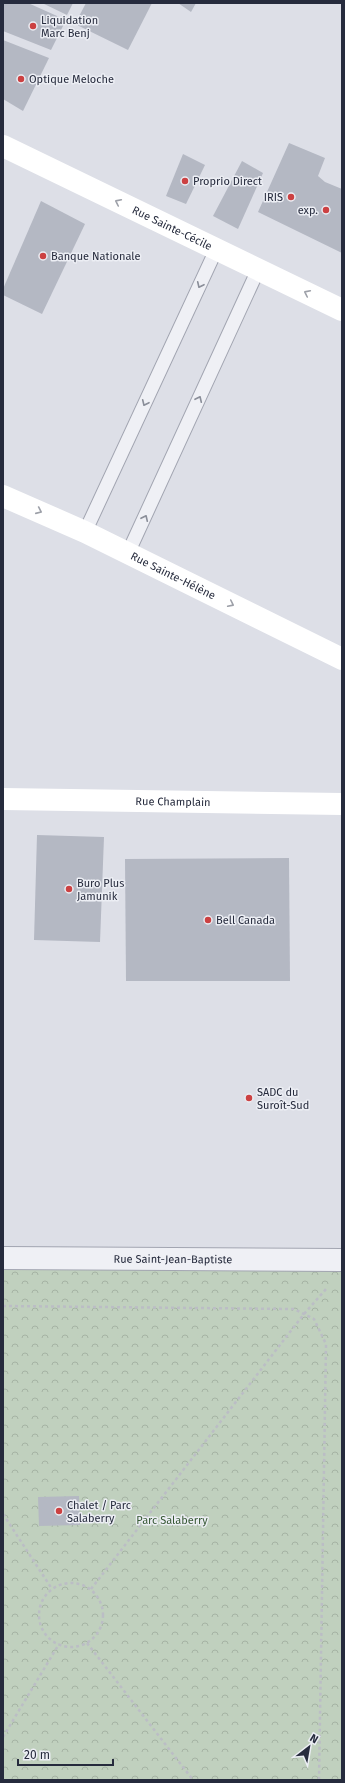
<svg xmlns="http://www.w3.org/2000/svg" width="345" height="1783" font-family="'Fira Sans',sans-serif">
<defs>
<pattern id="forest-crowns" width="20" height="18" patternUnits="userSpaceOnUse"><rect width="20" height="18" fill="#c0d0be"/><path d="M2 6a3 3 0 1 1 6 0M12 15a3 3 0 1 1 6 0" fill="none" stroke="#a5b3a4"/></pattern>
</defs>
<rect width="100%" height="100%" fill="#dddfe7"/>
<polygon fill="url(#forest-crowns)" points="3,1258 342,1260 342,1780 3,1780"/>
<g fill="#b4b8c3">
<polygon points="3,3 28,3 66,20 51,50 3,31"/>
<polygon points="42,3 73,3 67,15"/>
<polygon points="86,3 152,3 128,50 75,24"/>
<polygon points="178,3 196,3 191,12"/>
<polygon points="3,40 49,58 23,111 3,99"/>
<polygon points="289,143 325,158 318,176 325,182 342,189 342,253 258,212"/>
<polygon points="183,154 205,165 186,204 166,196"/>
<polygon points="242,161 263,173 238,229 213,216"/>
<polygon points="41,201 85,224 42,314 3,295 3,289"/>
<polygon points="37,835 104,837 100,942 34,940"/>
<polygon points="289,858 290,981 126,981 125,859"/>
<polygon points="79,1496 80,1525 39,1526 38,1497"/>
</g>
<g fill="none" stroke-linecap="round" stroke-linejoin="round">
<defs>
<g id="lane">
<polyline points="85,532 216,250"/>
<polyline points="128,553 258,270"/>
</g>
<g id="street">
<path id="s1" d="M3 1258 342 1260"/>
</g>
</defs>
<use href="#lane" stroke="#a2a5b1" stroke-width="15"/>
<use href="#street" stroke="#a2a5b1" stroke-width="24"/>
<g stroke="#bbbdc5" stroke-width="2.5" stroke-dasharray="3 3" stroke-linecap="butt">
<polyline points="3,1306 294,1309 314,1319 326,1344 319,1780"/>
<polyline points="3,1514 52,1589"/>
<circle cx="71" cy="1615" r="32"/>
<polyline points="91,1589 304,1314 327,1288"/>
<polyline points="87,1643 193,1780"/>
<polyline points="3,1737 59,1644"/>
</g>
<use href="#lane" stroke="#eff0f5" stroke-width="13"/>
<use href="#street" stroke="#eff0f5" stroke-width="22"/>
<g stroke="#fff" stroke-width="22">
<path id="s2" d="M3 146 342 310"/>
<path id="s3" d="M3 496 85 532 342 659"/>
<path id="s4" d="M3 799 342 804"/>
</g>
</g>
<defs><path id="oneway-chevron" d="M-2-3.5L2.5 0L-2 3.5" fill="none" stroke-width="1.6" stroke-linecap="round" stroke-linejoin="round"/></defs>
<g stroke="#9da0a8">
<use href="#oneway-chevron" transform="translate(118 202) rotate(-154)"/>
<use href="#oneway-chevron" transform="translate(307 293) rotate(-154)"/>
<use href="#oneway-chevron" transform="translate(39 511) rotate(24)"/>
<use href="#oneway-chevron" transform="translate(231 604) rotate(26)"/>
</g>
<g stroke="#8a8e99">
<use href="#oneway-chevron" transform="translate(200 285) rotate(115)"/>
<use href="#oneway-chevron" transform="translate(199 399) rotate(-65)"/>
<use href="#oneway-chevron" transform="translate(145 403) rotate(115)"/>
<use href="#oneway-chevron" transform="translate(145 518) rotate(-65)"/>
</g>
<g fill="#cc4142" stroke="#eceef4" stroke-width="1.5">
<circle cx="33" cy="26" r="4"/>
<circle cx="21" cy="79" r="4"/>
<circle cx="185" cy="181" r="4"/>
<circle cx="291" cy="197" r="4"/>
<circle cx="326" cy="210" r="4"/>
<circle cx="43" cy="256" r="4"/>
<circle cx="69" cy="889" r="4"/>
<circle cx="208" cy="920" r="4"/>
<circle cx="249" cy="1098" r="4"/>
<circle cx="59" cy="1511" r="4"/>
</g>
<g text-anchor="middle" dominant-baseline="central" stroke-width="3" stroke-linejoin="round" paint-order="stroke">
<g font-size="11" fill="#262b3d" stroke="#eceef4" text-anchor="start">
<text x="41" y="20">Liquidation<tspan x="41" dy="13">Marc Benj</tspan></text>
<text x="29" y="79">Optique Meloche</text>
<text x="193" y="181">Proprio Direct</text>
<text x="283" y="197" text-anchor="end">IRIS</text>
<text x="318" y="210" text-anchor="end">exp.</text>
<text x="51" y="256">Banque Nationale</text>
<text x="77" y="883">Buro Plus<tspan x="77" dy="13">Jamunik</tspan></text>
<text x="216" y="920">Bell Canada</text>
<text x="257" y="1092">SADC du<tspan x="257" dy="13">Suroît-Sud</tspan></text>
<text x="67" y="1505">Chalet / Parc<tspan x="67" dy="13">Salaberry</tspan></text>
</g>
<g font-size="11" fill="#262b3d" stroke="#eceef4">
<text stroke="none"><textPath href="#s2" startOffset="188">Rue Sainte-Cécile</textPath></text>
<text stroke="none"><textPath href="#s3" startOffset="188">Rue Sainte-Hélène</textPath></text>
<text stroke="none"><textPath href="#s4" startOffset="170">Rue Champlain</textPath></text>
<text stroke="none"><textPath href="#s1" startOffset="170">Rue Saint-Jean-Baptiste</textPath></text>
</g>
<g font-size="11" fill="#365834" stroke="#eceef4">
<text x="172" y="1520">Parc Salaberry</text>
</g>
</g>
<rect width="345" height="1783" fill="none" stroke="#262b3d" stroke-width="8"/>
<g transform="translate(309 1747) rotate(31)" stroke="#eceef4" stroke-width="3" paint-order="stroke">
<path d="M0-3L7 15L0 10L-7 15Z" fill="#262b3d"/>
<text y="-6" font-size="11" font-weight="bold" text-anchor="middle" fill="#262b3d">N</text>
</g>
<path d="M18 1759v6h95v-6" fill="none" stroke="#262b3d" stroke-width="2"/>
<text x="24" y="1759" font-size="12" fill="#262b3d" stroke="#eceef4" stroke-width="3" paint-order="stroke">20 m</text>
</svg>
